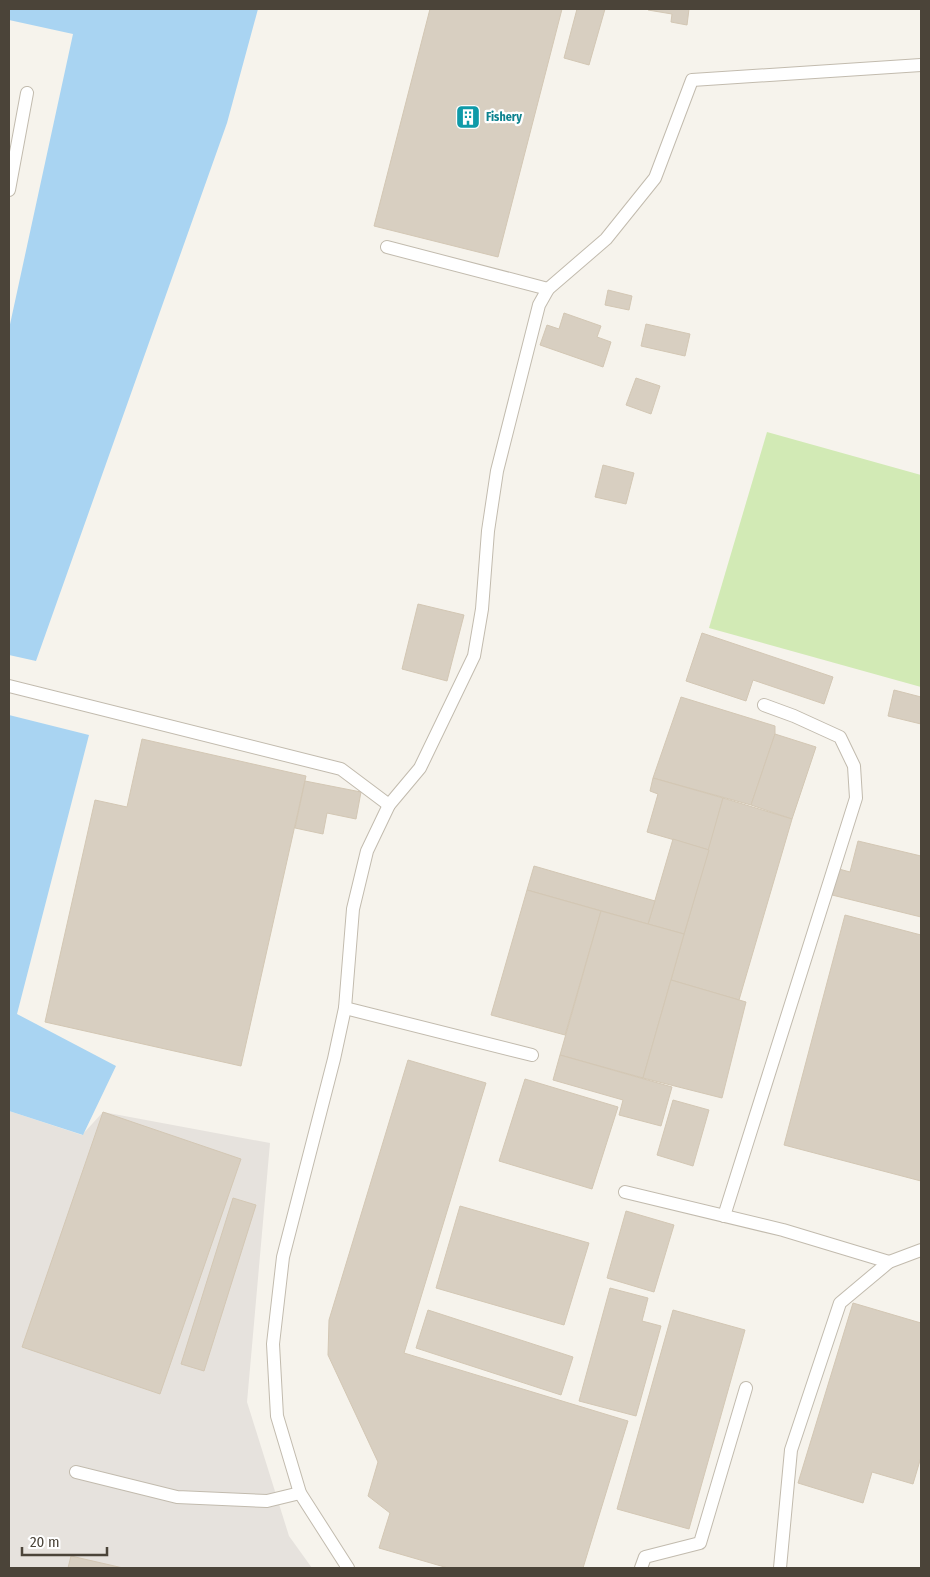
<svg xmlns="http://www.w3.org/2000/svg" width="930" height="1577" font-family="'Fira Sans Condensed',sans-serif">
<rect width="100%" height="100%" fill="#f6f3ec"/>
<polygon fill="#e6e2dd" points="9,1111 82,1135 103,1112 270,1143 247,1402 289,1536 312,1568 9,1568"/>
<polygon fill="#d2eab5" points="767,432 921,475 921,687 709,628"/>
<g fill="#a9d4f2">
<polygon points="9,9 258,9 227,123 36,661 9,655 9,329 73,34 9,20"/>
<polygon points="9,715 89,735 17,1014 116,1066 83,1135 9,1111"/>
</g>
<g fill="#d8cfc1" stroke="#d3c7b4">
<polygon points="430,9 562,9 498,257 374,226"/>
<polygon points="577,9 605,9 589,65 564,58"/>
<polygon points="648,9 689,9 687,25 671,22 672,14 648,10"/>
<polygon points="608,290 632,296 629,310 605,305"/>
<polygon points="564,313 601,326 597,337 611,342 603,367 540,345 547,325 559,329"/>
<polygon points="646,324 690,334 685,356 641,346"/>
<polygon points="636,378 660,386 651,414 626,405"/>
<polygon points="603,465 634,473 626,504 595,497"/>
<polygon points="418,604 464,615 447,681 402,669"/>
<polygon points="702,633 833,677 824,704 753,680 746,701 686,681"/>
<polygon points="894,690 921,697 921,724 888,716"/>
<polygon points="681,697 775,726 775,734 751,805 653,778"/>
<polygon points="775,734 816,747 792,819 751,805"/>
<polygon points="142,739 306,776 241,1066 45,1022 95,800 127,807"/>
<polygon points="653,778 723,798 709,850 647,832 658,794 650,791"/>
<polygon points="305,781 361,792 356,819 327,813 323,834 295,828"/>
<polygon points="723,798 792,819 739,1000 671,980"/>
<polygon points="673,839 709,850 684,934 648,924"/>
<polygon points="858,841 921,856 921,917 832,895 839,869 850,872"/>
<polygon points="534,866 655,901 648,924 527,890"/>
<polygon points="527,890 601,911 565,1035 491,1015"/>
<polygon points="601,911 684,934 643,1078 560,1055"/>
<polygon points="845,915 921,935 921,1181 784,1145"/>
<polygon points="671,980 746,1002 722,1098 643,1078"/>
<polygon points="560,1055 672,1087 661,1126 619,1115 623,1100 553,1080"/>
<polygon points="408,1060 486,1083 404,1353 628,1421 583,1568 448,1568 379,1548 390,1513 368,1496 378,1462 328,1355 329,1320"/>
<polygon points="525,1079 618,1107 592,1189 499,1161"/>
<polygon points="673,1100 709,1110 693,1166 657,1155"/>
<polygon points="103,1112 241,1159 160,1394 22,1347"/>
<polygon points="233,1198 256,1205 204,1371 181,1364"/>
<polygon points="460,1206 589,1243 564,1325 436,1288"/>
<polygon points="626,1211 674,1225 654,1292 607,1278"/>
<polygon points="610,1288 648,1298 642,1321 661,1326 636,1416 579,1401"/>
<polygon points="853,1303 921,1323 921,1457 913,1484 872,1472 863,1503 798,1483"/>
<polygon points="428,1310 573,1357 561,1395 416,1348"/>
<polygon points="673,1310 745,1330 689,1529 617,1509"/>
<polygon points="71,1556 123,1568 68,1568"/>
</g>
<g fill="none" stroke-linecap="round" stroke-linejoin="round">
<defs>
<g id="service">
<polyline points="9,190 27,93"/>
<polyline points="387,247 548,289"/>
<polyline points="9,686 341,769 389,805"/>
<polyline points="345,1008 532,1055"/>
<polyline points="625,1192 783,1230 889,1262"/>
<polyline points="724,1216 856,798 854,766 840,737 794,716 764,705"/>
<polyline points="76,1472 177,1497 267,1501 300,1493"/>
<polyline points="348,1568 300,1493 277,1416 273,1344 283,1257 334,1059 345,1008 353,909 367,851 389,805 420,768 474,656 482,609 488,531 497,471 539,305 548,289 606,239 655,178 692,80 921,65"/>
<polyline points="641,1568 645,1557 700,1543 746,1388"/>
<polyline points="780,1568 791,1450 840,1303 889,1262 921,1250"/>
</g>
</defs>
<use href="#service" stroke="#c2bbae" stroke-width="14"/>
<use href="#service" stroke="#fff" stroke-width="12"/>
</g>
<defs>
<symbol id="building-square" viewBox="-11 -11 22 22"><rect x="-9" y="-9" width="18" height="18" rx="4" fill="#0f9aa8" stroke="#fff"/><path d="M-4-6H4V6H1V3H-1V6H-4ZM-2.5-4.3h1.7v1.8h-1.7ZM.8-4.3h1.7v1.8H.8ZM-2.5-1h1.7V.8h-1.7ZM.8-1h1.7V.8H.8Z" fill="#fff"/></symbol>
</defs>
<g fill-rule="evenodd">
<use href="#building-square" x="454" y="103" width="28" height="28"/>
</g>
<g text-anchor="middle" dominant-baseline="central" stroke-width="4.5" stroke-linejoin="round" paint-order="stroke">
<g font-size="12" font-weight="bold" fill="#0d838f" stroke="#fff" text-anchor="start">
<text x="486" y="117">Fishery</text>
</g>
</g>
<rect width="930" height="1577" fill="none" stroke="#4b4439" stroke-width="20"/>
<path d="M22 1547v8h85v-8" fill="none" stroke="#4b4439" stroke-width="2.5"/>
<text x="30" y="1547" font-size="15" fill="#4b4439" stroke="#ffffff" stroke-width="4" paint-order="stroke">20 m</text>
</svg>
